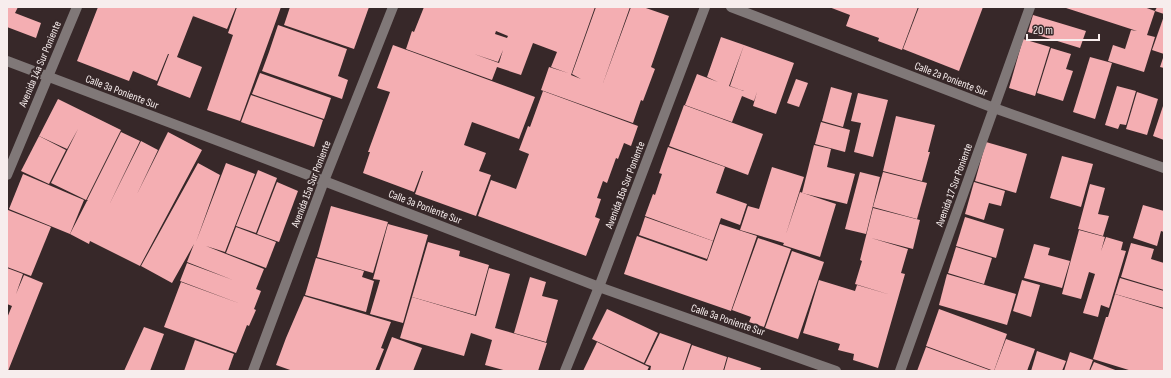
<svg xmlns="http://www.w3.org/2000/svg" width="1171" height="378" font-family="'Sofia Sans Condensed',sans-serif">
<rect width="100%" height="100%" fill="#372829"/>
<g fill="#f4aeb2" fill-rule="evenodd">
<polygon points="7,7 18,7 15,13 41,23 36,38 7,27"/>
<polygon points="98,7 236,7 227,29 193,16 195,11 177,57 202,67 190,98 157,85 169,54 168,54 157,81 133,71 129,81 77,61"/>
<polygon points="237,7 281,7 240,121 207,110 233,35 228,33"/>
<polygon points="290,7 369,7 354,49 284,25"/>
<path d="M424 7H595L571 75 581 79 572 74 596 7H630L602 86 631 7H643L669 16 651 67 655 69 643 101 641 100 633 123 541 90 549 67 568 73 551 67 557 52 533 43 521 75 497 67 492 80 406 49 412 31 414 32ZM496 31 508 36 507 38 495 34ZM503 50 499 63 474 54 498 62Z"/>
<polygon points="829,7 918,7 902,50 878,41 879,38 846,26 850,15"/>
<polygon points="919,7 983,7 959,71 903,49"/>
<polygon points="1063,7 1144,7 1155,11 1157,7 1164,7 1164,14 1155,11 1147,35 1155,37 1144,72 1108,61 1113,45 1125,49 1131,30 1137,31"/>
<polygon points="1033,15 1086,31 1080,48 1028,32"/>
<polygon points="1164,16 1164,54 1152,50"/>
<polygon points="278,25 347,49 338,76 348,80 342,99 262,71 269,52 312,67 269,52"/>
<polygon points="721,37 744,45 729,86 744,91 730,86 744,45 794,63 776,114 753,106 757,92 754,101 742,96 732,122 685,105 697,74 718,82 707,77"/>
<polygon points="1023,39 1050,47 1035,96 1009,88"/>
<polygon points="393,45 535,97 519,139 472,122 464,145 486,153 479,171 491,175 476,216 415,194 423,171 422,171 414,192 363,173 370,152 368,152 390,92 377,88"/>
<polygon points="1051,48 1071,54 1066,69 1073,71 1063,101 1037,93"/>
<polygon points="1164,55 1164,68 1160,67"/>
<polygon points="1090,57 1112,63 1095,119 1073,112"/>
<polygon points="260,73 331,98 324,119 252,94"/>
<polygon points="796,79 808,83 799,107 787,103"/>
<polygon points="1117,86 1136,91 1126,125 1120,124 1118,129 1105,125"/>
<polygon points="831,87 852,93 843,127 822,121"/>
<polygon points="543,91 638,126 631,146 624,143 618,159 616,158 607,183 603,181 597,198 601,199 595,217 600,219 586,256 478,216 491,180 516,189 529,154 519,150 528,126 530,127"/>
<polygon points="1137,92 1158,99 1147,135 1126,129"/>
<polygon points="858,93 888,100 873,157 854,152 861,123 851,121"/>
<polygon points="251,95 323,120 314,147 241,122"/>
<polygon points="58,99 121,130 86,200 51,183 78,129 67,149 39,136"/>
<polygon points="1164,103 1164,140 1153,136"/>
<polygon points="684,105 763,134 748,175 669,146"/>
<polygon points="896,116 935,125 928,152 930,152 922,181 883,171"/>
<polygon points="821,122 850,130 845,152 815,144"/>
<polygon points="121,132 140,141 109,205 141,141 158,150 137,194 168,132 202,150 140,266 90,241 89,244 70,234 87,201 88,201 87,200"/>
<polygon points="39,136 66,150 49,184 21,171"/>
<polygon points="986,142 1027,154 1016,193 975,181"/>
<polygon points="814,145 831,149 827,167 855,174 847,204 802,193"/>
<polygon points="668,147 725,167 716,193 747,204 740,225 721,218 713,241 645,216 653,194 655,195 662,174 659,173"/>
<polygon points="1062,156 1093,164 1081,207 1050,198"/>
<polygon points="198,163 220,175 196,242 226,163 255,174 225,252 206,246 264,269 256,289 261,291 254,309 256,310 249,326 247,325 236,353 164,327 181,282 241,304 180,281 187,263 233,280 187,262 194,244 172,283 141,266"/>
<polygon points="772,167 804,177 786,234 800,192 836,204 820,257 783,245 784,243 740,230 748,206 759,209"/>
<polygon points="258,170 277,178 256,233 236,226"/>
<polygon points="860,172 880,177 866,234 845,229"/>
<polygon points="883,172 927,183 917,219 873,207"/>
<polygon points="23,174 84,200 70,234 9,209"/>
<polygon points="277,182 298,191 279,242 257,234"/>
<polygon points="974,182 1005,191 1001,206 989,203 984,220 965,214"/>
<polygon points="1090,184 1105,188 1098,214 1109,216 1103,236 1078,229"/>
<polygon points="1143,205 1164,211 1164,232 1161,231 1157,246 1133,238"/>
<polygon points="331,206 388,222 373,273 317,257"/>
<polygon points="873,208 920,220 913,249 871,238 908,249 901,273 905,274 878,368 853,360 854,354 838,350 840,344 803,333 819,280 855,291 857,285 891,295 855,284 862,261 860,260"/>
<polygon points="8,210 51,227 31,276 7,267 7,213"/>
<polygon points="645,217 713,241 707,259 639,235"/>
<polygon points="965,217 1004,229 996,258 956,246"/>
<polygon points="388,224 428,235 403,323 370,314 380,280 373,279"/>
<polygon points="720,224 757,236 731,311 624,274 637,236 707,261"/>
<polygon points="236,227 276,242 266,268 226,253"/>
<polygon points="1079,230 1105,237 1101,251 1106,237 1123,242 1121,250 1126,251 1109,308 1101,305 1098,317 1083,313 1095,274 1089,272 1081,299 1062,294 1069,267 1082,270 1069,267"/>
<polygon points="758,238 791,249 764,327 749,322 751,317 732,310"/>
<polygon points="428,242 460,251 459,256 489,265 475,315 412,297"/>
<polygon points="1131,243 1154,249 1151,259 1164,263 1164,290 1121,277"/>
<polygon points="1034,244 1050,248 1048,255 1070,261 1062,288 1024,278"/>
<polygon points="956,247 992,258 984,284 948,273"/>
<polygon points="792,251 824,262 798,339 765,328"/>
<polygon points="316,258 364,271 362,277 374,281 366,312 305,295"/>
<polygon points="7,268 23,274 16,294 24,275 43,283 8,371 7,371 7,318 12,306 7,304"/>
<polygon points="489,268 510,274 495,328 547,343 538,371 507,371 485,365 492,340 471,333 464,356 400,338 412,297 476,316"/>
<polygon points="947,274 1016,294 1007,325 939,305"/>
<polygon points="530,277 546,282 542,296 558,300 546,342 514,333"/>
<polygon points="1120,278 1164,291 1164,308 1115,294"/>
<polygon points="1022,280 1040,285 1031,317 1013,311"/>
<polygon points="1115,294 1164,309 1164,371 1132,371 1093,359 1106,317 1108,317"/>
<polygon points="304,296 391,322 381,348 384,349 375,371 293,371 276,365 286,338"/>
<polygon points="607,309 658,333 644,363 592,339"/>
<polygon points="939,309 1007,334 994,371 926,346"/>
<polygon points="144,327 164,334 150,371 124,371"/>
<polygon points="660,333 691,344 682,371 650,371 651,366 645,364"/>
<polygon points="392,337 422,348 413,371 379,371"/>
<polygon points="1006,339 1035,349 1027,371 994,371"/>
<polygon points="195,340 234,354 228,371 184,371"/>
<polygon points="597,342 649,367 647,371 583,371"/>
<polygon points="692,345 727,357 723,371 706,371 709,360 706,371 683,371"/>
<polygon points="926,347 992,371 917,371"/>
<polygon points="1037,351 1066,361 1062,371 1031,371"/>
<polygon points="1070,352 1093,360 1089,371 1064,371"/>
<polygon points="728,357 761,368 760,371 724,371"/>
<polygon points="1094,362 1118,371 1090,371"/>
</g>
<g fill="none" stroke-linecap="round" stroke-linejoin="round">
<g stroke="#807878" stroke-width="10">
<polyline points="731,7 994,108 1164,168"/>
<polyline points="7,61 324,181 599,287 836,371"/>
<polyline points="7,175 77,7"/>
<polyline points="253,371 324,181 393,7"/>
<polyline points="565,371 599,287 705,7"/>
<polyline points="900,371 1030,7"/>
</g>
</g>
<g text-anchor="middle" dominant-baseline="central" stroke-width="4" stroke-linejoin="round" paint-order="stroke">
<g font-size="11" fill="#f7eded" stroke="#372829">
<text transform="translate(40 64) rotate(-67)">Avenida 14a Sur Poniente</text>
<text transform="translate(951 79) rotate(21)">Calle 2a Poniente Sur</text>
<text transform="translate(122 92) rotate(21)">Calle 3a Poniente Sur</text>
<text transform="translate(311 184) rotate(-69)">Avenida 15a Sur Poniente</text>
<text transform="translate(625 185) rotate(-69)">Avenida 16a Sur Poniente</text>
<text transform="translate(954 185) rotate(-70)">Avenida 17 Sur Poniente</text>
<text transform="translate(425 207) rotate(21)">Calle 3a Poniente Sur</text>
<text transform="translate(728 320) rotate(19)">Calle 3a Poniente Sur</text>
</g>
</g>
<rect width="1171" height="378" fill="none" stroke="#f7eded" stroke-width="16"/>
<path d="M1027 34v6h72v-6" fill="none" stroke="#f7eded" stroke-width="2"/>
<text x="1033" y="34" font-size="12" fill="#f7eded" stroke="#372829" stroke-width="3" paint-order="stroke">20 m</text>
</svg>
